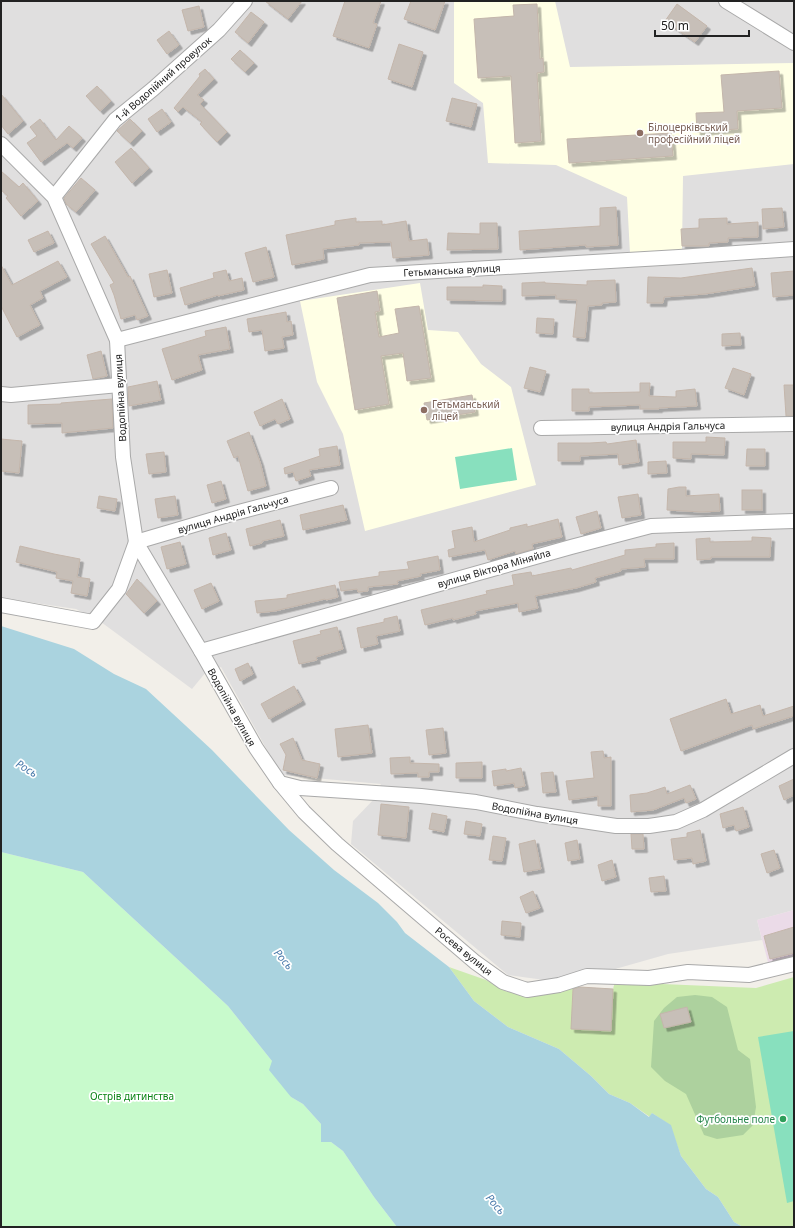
<svg xmlns="http://www.w3.org/2000/svg" width="795" height="1228" font-family="'Noto Sans',sans-serif">
<defs>
<filter id="shadow"><feDropShadow dx="3.5" dy="3.5" stdDeviation="0" flood-color="#0004"/></filter>
</defs>
<rect width="100%" height="100%" fill="#f2efe9"/>
<polygon fill="#e0dfdf" points="1,1 794,1 794,910 757,920 762,940 668,954 566,983 508,975 351,844 353,821 375,798 381,784 281,775 221,667 206,672 192,689 101,622 76,609 1,598"/>
<polygon fill="#ebdbe8" points="794,910 794,960 769,966 757,920"/>
<g fill="#ffffe5">
<polygon points="454,1 555,1 570,67 794,63 794,164 683,176 682,250 630,254 627,197 556,165 488,163 483,103 454,83"/>
<polygon points="420,283 428,330 458,332 481,364 511,387 536,485 365,531 343,434 317,382 300,301"/>
</g>
<polygon fill="#cdebb0" points="449,967 486,980 505,991 530,997 573,987 613,989 615,982 756,988 794,977 794,1227 743,1227 734,1222 718,1197 706,1189 681,1156 670,1125 652,1113 650,1117 630,1103 609,1094 591,1076 559,1049 508,1027 474,1001"/>
<polygon fill="#add19e" points="695,995 712,997 727,1007 738,1050 750,1059 756,1107 753,1125 743,1135 717,1139 704,1135 686,1094 665,1081 651,1067 654,1021 664,1008 677,997"/>
<polygon fill="#c8facc" points="1,852 83,872 228,1006 272,1061 291,1097 303,1104 321,1124 321,1141 331,1142 343,1151 374,1197 397,1227 1,1227"/>
<g fill="#88e0be">
<polygon points="512,448 517,480 460,489 455,457"/>
<polygon points="794,1031 794,1201 787,1203 758,1037"/>
</g>
<polygon fill="#aad3df" points="1,626 74,649 114,674 146,689 212,750 289,830 334,870 378,903 397,922 405,933 449,967 474,1001 508,1027 559,1049 591,1076 609,1094 630,1103 649,1117 652,1113 671,1125 681,1156 706,1189 718,1197 734,1222 743,1227 397,1227 374,1197 343,1151 331,1142 321,1142 321,1124 303,1104 291,1097 269,1070 272,1061 228,1006 83,872 1,852"/>
<g fill="#c7bfb8" stroke="#c4b6ab" filter="url(#shadow)">
<polygon points="265,1 302,1 288,19"/>
<polygon points="345,1 381,1 373,23 377,24 369,48 333,36"/>
<polygon points="411,1 445,1 435,30 404,19"/>
<polygon points="537,4 540,59 543,58 544,72 537,73 541,141 515,143 511,76 478,78 474,19 514,16 513,5"/>
<polygon points="677,4 707,26 695,42 665,21"/>
<polygon points="199,6 204,27 188,31 182,10"/>
<polygon points="251,12 264,22 248,43 235,32"/>
<polygon points="169,31 179,45 167,54 157,40"/>
<polygon points="399,44 423,52 412,87 388,79"/>
<polygon points="240,50 254,63 245,72 231,59"/>
<polygon points="205,69 214,79 197,95 204,100 200,104 227,132 217,142 200,124 202,122 183,107 178,112 174,108 200,76 199,74"/>
<polygon points="779,71 782,108 737,111 738,129 697,132 696,113 724,112 721,75"/>
<polygon points="97,86 111,101 100,111 86,96"/>
<polygon points="1,94 23,121 8,134 1,125"/>
<polygon points="452,98 477,104 471,127 446,121"/>
<polygon points="162,109 171,122 157,132 148,119"/>
<polygon points="40,119 56,140 69,126 82,138 73,148 67,143 41,162 27,143 37,136 30,127"/>
<polygon points="130,119 142,131 130,143 117,131"/>
<polygon points="671,133 673,156 569,163 567,139"/>
<polygon points="131,148 149,168 132,183 115,162"/>
<polygon points="1,171 19,187 23,183 38,201 21,216 6,198 8,196 1,190"/>
<polygon points="81,178 95,190 76,212 66,204 64,198"/>
<polygon points="616,207 618,245 586,247 586,245 520,250 519,231 600,226 600,208"/>
<polygon points="782,208 784,227 763,229 762,209"/>
<polygon points="356,218 356,222 382,221 382,225 406,221 409,241 427,239 429,255 393,258 391,242 359,243 359,245 323,249 324,259 292,265 286,235 335,225 335,221"/>
<polygon points="727,218 727,224 758,222 758,237 728,238 728,242 709,243 709,246 682,246 681,229 699,228 699,219"/>
<polygon points="480,223 497,223 498,249 447,250 448,233 480,234"/>
<polygon points="48,231 54,243 34,252 28,240"/>
<polygon points="105,236 128,277 130,276 148,316 137,320 135,315 121,319 114,295 110,285 114,283 91,244"/>
<polygon points="266,247 274,277 253,282 245,253"/>
<polygon points="58,261 67,277 40,291 43,298 30,305 40,325 17,337 1,306 1,265 12,285"/>
<polygon points="752,268 755,286 705,294 664,297 663,303 647,303 648,277 681,278"/>
<polygon points="167,270 172,293 154,297 149,274"/>
<polygon points="226,270 229,281 242,278 244,290 218,296 218,295 185,305 180,288 214,278 213,273"/>
<polygon points="794,271 794,295 773,297 771,273"/>
<polygon points="615,280 616,302 602,303 602,305 588,306 585,338 573,337 577,300 556,299 556,295 522,296 522,283 545,282 545,283 587,285 587,281"/>
<polygon points="483,285 502,286 502,301 447,300 447,287 483,287"/>
<polygon points="377,291 380,311 375,312 379,337 399,333 395,309 419,306 431,378 407,381 403,353 381,356 389,404 355,410 337,298"/>
<polygon points="286,312 287,322 291,321 293,335 282,337 284,348 265,351 262,330 249,332 247,319"/>
<polygon points="537,318 554,319 553,334 536,333"/>
<polygon points="226,327 230,349 198,355 202,370 172,380 162,349 206,336 205,331"/>
<polygon points="740,333 741,345 722,346 722,334"/>
<polygon points="101,351 107,376 93,379 87,355"/>
<polygon points="530,367 546,371 540,392 524,388"/>
<polygon points="733,368 751,374 744,395 725,388"/>
<polygon points="157,381 161,400 129,406 128,387"/>
<polygon points="640,383 650,383 649,396 676,397 676,391 695,389 697,406 659,408 659,409 640,409 640,405 589,407 589,411 572,411 572,389 589,389 589,393 640,392"/>
<polygon points="784,385 794,385 794,416 786,416"/>
<polygon points="472,395 475,412 427,420 424,403"/>
<polygon points="112,399 113,428 62,433 62,423 28,424 28,405 61,404 61,403"/>
<polygon points="282,399 290,419 278,424 275,419 260,426 254,412"/>
<polygon points="249,432 260,462 266,486 248,491 238,456 234,458 227,441"/>
<polygon points="706,437 725,438 724,455 691,454 691,459 673,458 673,442 706,442"/>
<polygon points="1,439 22,441 19,473 1,471"/>
<polygon points="636,440 639,462 619,465 618,454 580,456 580,461 558,461 558,443 590,443 606,442 607,444"/>
<polygon points="337,446 340,465 309,470 311,476 296,481 293,472 285,474 284,468 320,456 319,449"/>
<polygon points="747,449 765,449 765,466 746,466"/>
<polygon points="164,452 166,472 149,474 146,454"/>
<polygon points="666,461 667,473 648,474 648,462"/>
<polygon points="221,481 226,499 212,503 207,485"/>
<polygon points="679,487 686,487 686,496 719,494 720,511 702,512 667,510 668,489"/>
<rect x="742" y="490" width="20" height="20"/>
<polygon points="638,494 641,515 622,518 618,497"/>
<polygon points="99,496 117,499 115,511 97,508"/>
<polygon points="175,496 178,515 158,518 155,499"/>
<polygon points="343,505 347,520 303,530 300,515"/>
<polygon points="597,511 601,528 581,534 576,517"/>
<polygon points="558,519 562,537 532,544 533,549 516,554 515,551 488,560 485,550 449,557 448,550 455,548 452,531 472,527 474,542 510,530 510,528 527,524 527,527"/>
<polygon points="280,520 284,536 262,541 262,543 250,546 246,529"/>
<polygon points="226,533 231,550 213,555 209,538"/>
<polygon points="752,537 771,538 770,557 711,557 711,559 697,560 696,539 710,538 710,542 752,541"/>
<polygon points="180,542 186,564 167,569 161,547"/>
<polygon points="674,543 674,559 644,559 645,567 621,569 621,571 595,578 596,582 576,588 535,596 538,608 519,612 518,603 475,611 476,614 453,620 453,618 425,625 421,610 487,594 486,591 514,585 512,575 531,572 532,576 571,568 572,570 625,555 625,550 656,547 656,544"/>
<polygon points="20,546 54,554 80,559 77,577 90,579 87,596 71,593 73,581 56,578 57,572 16,562"/>
<polygon points="438,556 440,570 420,574 421,576 397,581 398,584 368,587 368,591 358,592 357,589 341,591 339,582 379,576 379,572 409,569 407,562"/>
<polygon points="137,579 157,601 144,613 126,594"/>
<polygon points="211,583 219,601 202,609 194,590"/>
<polygon points="335,585 338,597 326,600 325,599 275,611 257,613 255,601 287,598 287,595"/>
<polygon points="397,616 400,631 376,636 378,644 361,648 357,628 384,622 384,619"/>
<polygon points="337,627 343,649 316,657 317,660 299,664 293,641 321,634 320,631"/>
<polygon points="248,663 253,674 240,681 235,669"/>
<polygon points="294,686 302,701 269,719 261,704"/>
<polygon points="726,699 731,714 760,705 763,716 794,706 794,716 753,729 752,725 681,751 670,719"/>
<polygon points="368,725 372,753 338,757 335,729"/>
<polygon points="443,728 446,753 429,755 426,730"/>
<polygon points="293,738 302,760 320,764 317,778 283,770 286,755 280,744"/>
<polygon points="603,751 604,758 611,757 611,806 598,806 598,796 569,800 566,781 594,778 591,752"/>
<polygon points="410,757 410,763 439,764 439,772 429,772 429,777 418,777 418,773 391,774 390,758"/>
<polygon points="482,762 482,778 456,778 456,763"/>
<polygon points="521,768 525,786 515,788 514,783 494,786 492,771 506,769 506,771"/>
<polygon points="553,772 556,792 543,793 541,773"/>
<polygon points="794,779 794,795 784,800 779,786"/>
<polygon points="690,785 696,799 686,803 684,798 653,810 631,812 630,795 647,793 665,787 667,794"/>
<polygon points="381,804 409,807 406,838 378,835"/>
<polygon points="743,807 749,827 736,831 734,825 723,828 720,814"/>
<polygon points="432,813 447,816 444,832 429,829"/>
<polygon points="466,821 482,824 480,836 464,834"/>
<polygon points="700,830 706,861 693,864 692,858 674,860 671,839 687,837 687,833"/>
<polygon points="631,834 643,834 644,849 632,849"/>
<polygon points="493,836 506,838 502,861 489,860"/>
<polygon points="535,840 541,869 524,872 519,844"/>
<polygon points="577,840 580,859 568,861 565,843"/>
<polygon points="774,850 780,868 767,873 761,854"/>
<polygon points="612,860 616,877 602,881 598,865"/>
<polygon points="664,876 666,891 651,892 649,878"/>
<polygon points="533,891 540,908 526,913 520,897"/>
<polygon points="502,921 521,923 520,937 501,935"/>
<polygon points="794,927 794,953 770,959 764,936"/>
<polygon points="580,987 613,989 611,1031 571,1029 573,989"/>
<polygon points="687,1007 691,1022 664,1028 660,1014"/>
</g>
<g fill="none" stroke-linecap="round" stroke-linejoin="round">
<defs>
<g id="street">
<polyline points="726,1 794,43"/>
<polyline points="1,144 54,197 117,340 123,457 136,542 201,651 256,748 280,783 300,788 421,796 476,802 537,814 616,826 649,826 676,822 703,810 794,756"/>
<polyline points="54,197 115,120 153,89 219,30 245,1"/>
<polyline points="117,340 370,275 679,257 794,249"/>
<polyline points="1,394 11,395 119,385"/>
<polyline points="541,428 794,424"/>
<polyline points="1,605 93,622 119,589 136,542 231,514 331,488"/>
<polyline points="201,651 571,547 651,526 794,521"/>
<polyline points="280,783 304,812 337,844 475,962 503,982 527,990 559,985 587,976 649,978 688,972 749,975 794,964"/>
</g>
</defs>
<use href="#street" stroke="#a9a9a9" stroke-width="16"/>
<use href="#street" stroke="#fff" stroke-width="14"/>
</g>
<g fill="#8d6e63" stroke="#fff" stroke-width="1.5">
<circle cx="640" cy="133" r="4"/>
<circle cx="424" cy="410" r="4"/>
</g>
<circle fill="#2e9e5b" stroke="#fff" stroke-width="1.5" cx="783" cy="1119" r="4"/>
<g text-anchor="middle" dominant-baseline="central" stroke-width="3.5" stroke-linejoin="round" paint-order="stroke">
<g font-size="10" fill="#222" stroke="#fff">
<text transform="translate(163 79) rotate(-41)">1-й Водопійний провулок</text>
<text transform="translate(452 270) rotate(-3)">Гетьманська вулиця</text>
<text transform="translate(120 398) rotate(-93)">Водопійна вулиця</text>
<text transform="translate(668 426) rotate(-1)">вулиця Андрія Гальчуса</text>
<text transform="translate(233 514) rotate(-16)">вулиця Андрія Гальчуса</text>
<text transform="translate(494 568) rotate(-16)">вулиця Віктора Міняйла</text>
<text transform="translate(232 707) rotate(61)">Водопійна вулиця</text>
<text transform="translate(535 813) rotate(10)">Водопійна вулиця</text>
<text transform="translate(464 951) rotate(39)">Росева вулиця</text>
</g>
<g font-size="10" fill="#785e54" stroke="#fff" text-anchor="start">
<text x="648" y="127">Білоцерківський<tspan x="648" dy="12">професійний ліцей</tspan></text>
<text x="432" y="404">Гетьманський<tspan x="432" dy="12">ліцей</tspan></text>
</g>
<g font-size="10" fill="#0c8416" stroke="#fff">
<text x="132" y="1096">Острів дитинства</text>
</g>
<g font-size="10" fill="#27864d" stroke="#fff" text-anchor="end">
<text x="775" y="1119">Футбольне поле</text>
</g>
<g font-size="11" font-style="italic" fill="#4a7aab" stroke="#fff">
<text transform="translate(27 768) rotate(31)">Рось</text>
<text transform="translate(284 959) rotate(49)">Рось</text>
<text transform="translate(496 1204) rotate(49)">Рось</text>
</g>
</g>
<rect width="795" height="1228" fill="none" stroke="#222222" stroke-width="4"/>
<path d="M655 30v6h94v-6" fill="none" stroke="#222222" stroke-width="2"/>
<text x="661" y="30" font-size="12" fill="#222222" stroke="#ffffff" stroke-width="3" paint-order="stroke">50 m</text>
</svg>
